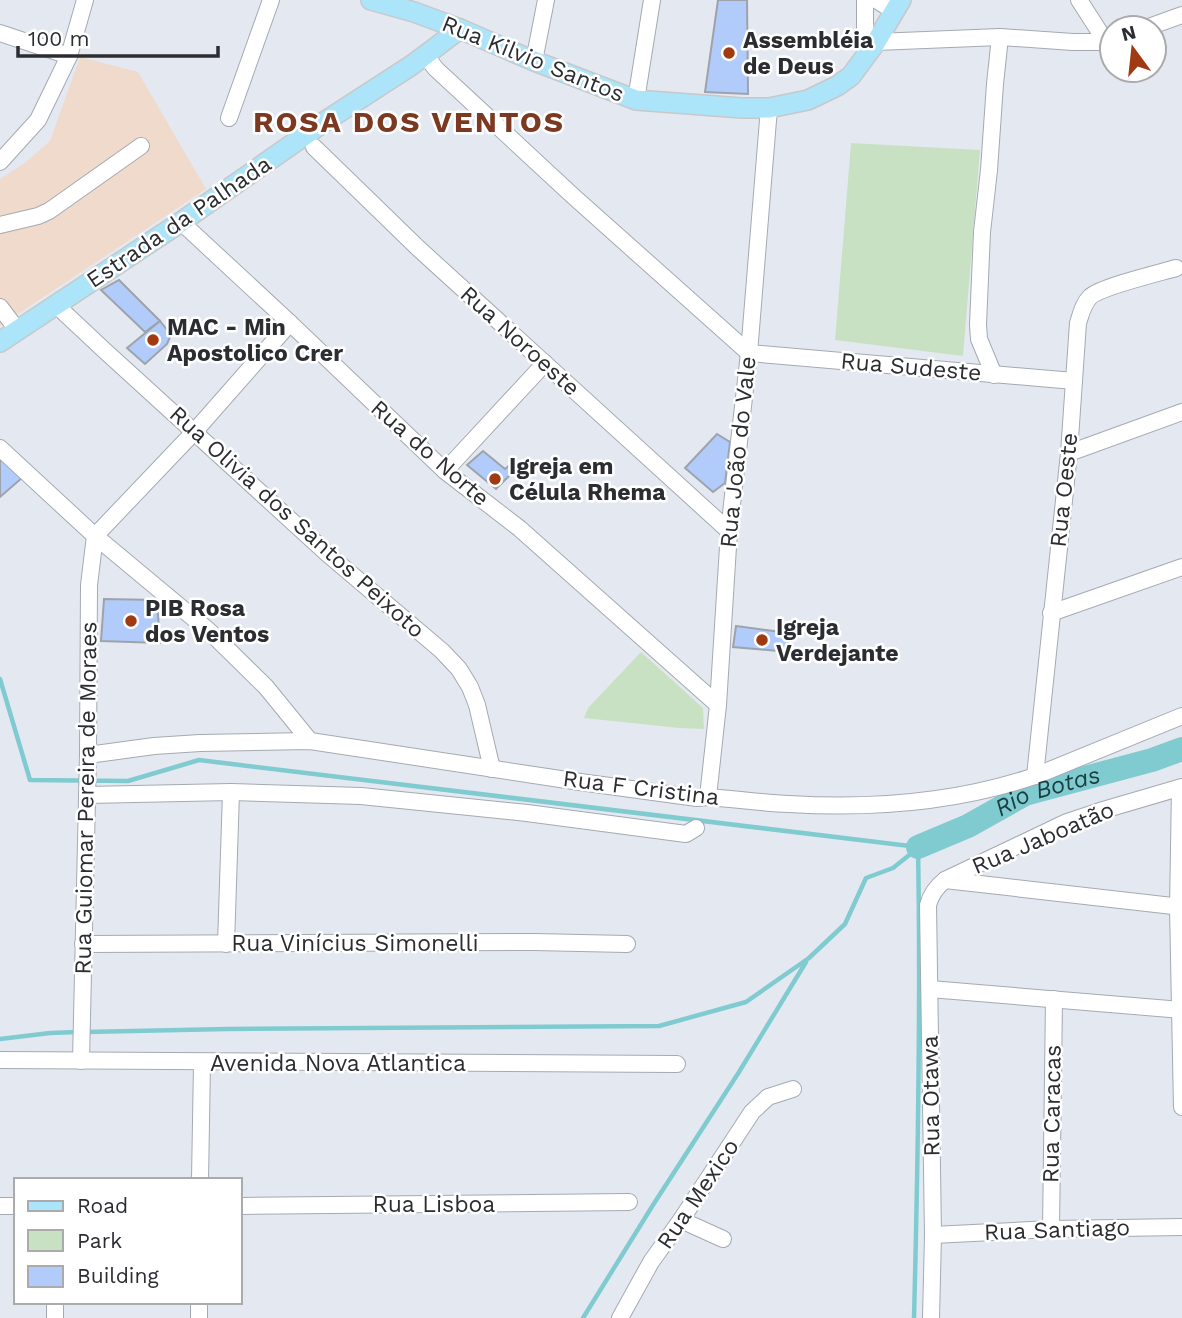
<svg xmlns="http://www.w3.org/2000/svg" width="1182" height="1318" font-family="'Work Sans',sans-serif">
<rect width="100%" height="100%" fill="#e4e9f1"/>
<polygon fill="#efdacc" points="80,57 138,72 206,189 0,326 0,179 26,162 50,141"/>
<g fill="#c9e1c3">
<polygon points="851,143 980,150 963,356 835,340"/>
<polygon points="641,652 703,708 704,729 679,728 584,718 588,708"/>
</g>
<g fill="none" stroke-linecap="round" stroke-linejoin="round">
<g stroke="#80cbd0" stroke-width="4.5">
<polyline points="0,679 30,780 128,781 199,760 918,847"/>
<polyline points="86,1032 227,1029 659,1026 746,1002 809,958 845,924 866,878 893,868 918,848"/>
<polyline points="0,1039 50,1033 77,1032"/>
<polyline points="583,1318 653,1205 739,1072 806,962"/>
<path d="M914 1318C918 1162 921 1005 918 848"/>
</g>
<path stroke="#80cbd0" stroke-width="24" id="s1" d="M918 847 968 826 1025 794 1152 760 1182 749"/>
</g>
<g fill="#b1cbfb" stroke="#9ea3ab" stroke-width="2">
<polygon points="718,0 747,0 748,94 705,92"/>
<polygon points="119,280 160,321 145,332 101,290"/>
<polygon points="160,321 171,335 167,344 145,364 127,348"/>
<polygon points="717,434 730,442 725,483 713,492 685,468"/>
<polygon points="483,451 505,469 512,463 516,469 496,489 467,465"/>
<polygon points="0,456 23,477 0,497"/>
<polygon points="104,599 157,600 160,643 101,641"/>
<polygon points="736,626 789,633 789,652 733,647"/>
</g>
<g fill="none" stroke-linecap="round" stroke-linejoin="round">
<defs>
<g id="minor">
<polyline points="865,0 865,56"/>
<polyline points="876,0 894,11"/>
<polyline points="1079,0 1106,42"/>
<polyline points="1146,28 1182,15"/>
<polyline points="0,33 69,56"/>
<polyline points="876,42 1000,37 1073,42 1106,42 1112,40"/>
<polyline points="425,55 436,69 573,196 749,353 1074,381"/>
<polyline points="534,61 546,0"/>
<polyline points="636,100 652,0"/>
<polyline points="229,118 271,0"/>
<polyline points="314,147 418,248 729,531"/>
<polyline points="0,162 38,120 69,56 85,0"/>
<polyline points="181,222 290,323 445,471 519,528 718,705"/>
<polyline points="0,225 38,216 49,211 141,146"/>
<polyline points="56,305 104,350 330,556 442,651 459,669 470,687 477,705 492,769"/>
<polyline points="0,307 18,331"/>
<polyline points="994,375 979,339 978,325 982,232 989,170 995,84 1000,37"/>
<polyline points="0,448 95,536 209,631 266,687 310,741"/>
<polyline points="1069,453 1182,412"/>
<polyline points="445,471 545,363"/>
<polyline points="1051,613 1182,567"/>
<path d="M88 755 154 746 200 743 310 741 580 782 697 798 708 797C735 799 762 803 789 804 873 809 955 803 1035 776L1182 716"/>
<path d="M1035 776 1069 453 1078 323C1081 314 1083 304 1090 297 1100 287 1159 273 1176 268"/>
<polyline points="1180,788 1178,907 1182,1107"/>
<polyline points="87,795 231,792 361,796 527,813 686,834 696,828"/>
<polyline points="708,797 718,705 729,531 749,353 769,108"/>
<polyline points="945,880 1182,907"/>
<polyline points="83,944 534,942 627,944"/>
<polyline points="226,944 231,792"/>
<polyline points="930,989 1182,1010"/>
<polyline points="0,1060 677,1064"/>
<polyline points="81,1061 88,755 89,585 95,536 195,431 290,323"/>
<polyline points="200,1180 202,1063"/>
<polyline points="0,1206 16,1206"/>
<polyline points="240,1206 629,1202"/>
<polyline points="681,1220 723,1239"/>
<polyline points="1051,1229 1054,999"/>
<polyline points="933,1235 1051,1229 1182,1227"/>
<polyline points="55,1318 55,1302"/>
<polyline points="199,1318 199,1302"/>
<polyline points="620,1318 651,1262 681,1220 752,1112 768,1097 793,1089"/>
<path d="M931 1318 933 1235 928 905C931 894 936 887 945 880L1067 822 1100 811 1182 787"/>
</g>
<g id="major">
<polyline points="371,0 414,12 460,29 534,61 636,100 742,108 769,108 808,100 837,86 851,76 876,42 901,0"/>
<polyline points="0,342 181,222 324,122 412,65 460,29"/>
</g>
</defs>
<use href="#minor" stroke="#a5aab2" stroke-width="18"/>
<use href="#major" stroke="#c8c8c9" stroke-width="22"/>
<use href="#minor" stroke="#fff" stroke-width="16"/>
<use href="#major" stroke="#ace4f9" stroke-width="19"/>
</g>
<g fill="#a03a13" stroke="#fff" stroke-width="2.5">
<circle cx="729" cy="53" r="7"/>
<circle cx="153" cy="340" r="7"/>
<circle cx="495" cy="479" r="7"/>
<circle cx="131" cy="621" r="7"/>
<circle cx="762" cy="640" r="7"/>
</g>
<g text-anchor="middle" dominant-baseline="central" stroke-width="5" stroke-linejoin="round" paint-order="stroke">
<g font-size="23" font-weight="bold" fill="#2c2d31" stroke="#fff" text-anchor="start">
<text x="743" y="40">Assembléia<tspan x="743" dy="26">de Deus</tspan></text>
<text x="167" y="327">MAC - Min<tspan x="167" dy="26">Apostolico Crer</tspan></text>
<text x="509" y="466">Igreja em<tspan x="509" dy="26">Célula Rhema</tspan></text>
<text x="145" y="608">PIB Rosa<tspan x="145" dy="26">dos Ventos</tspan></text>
<text x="776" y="627">Igreja<tspan x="776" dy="26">Verdejante</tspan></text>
</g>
<g font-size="23" fill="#2c2d31" stroke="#fff">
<text transform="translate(533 59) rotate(22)">Rua Kilvio Santos</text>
<text transform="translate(179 222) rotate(-34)">Estrada da Palhada</text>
<text transform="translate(520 341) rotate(42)">Rua Noroeste</text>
<text transform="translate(911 367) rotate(5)">Rua Sudeste</text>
<text transform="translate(738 452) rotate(-84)">Rua João do Vale</text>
<text transform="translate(430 453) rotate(41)">Rua do Norte</text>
<text transform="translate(1064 490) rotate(-84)">Rua Oeste</text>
<text transform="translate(297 522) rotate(42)">Rua Olivia dos Santos Peixoto</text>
<text transform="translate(641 788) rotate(7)">Rua F Cristina</text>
<text transform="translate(86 798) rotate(-89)">Rua Guiomar Pereira de Moraes</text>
<text transform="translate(1043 838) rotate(-23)">Rua Jaboatão</text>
<text x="355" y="943">Rua Vinícius Simonelli</text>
<text x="338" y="1063">Avenida Nova Atlantica</text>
<text transform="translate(931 1096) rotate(-91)">Rua Otawa</text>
<text transform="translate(1052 1114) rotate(-89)">Rua Caracas</text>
<text transform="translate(698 1194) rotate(-56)">Rua Mexico</text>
<text x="434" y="1204">Rua Lisboa</text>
<text transform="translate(1057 1230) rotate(-2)">Rua Santiago</text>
</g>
<g font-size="24" font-style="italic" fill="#1b3f41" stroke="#fff">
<text stroke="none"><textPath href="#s1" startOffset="142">Rio Botas</textPath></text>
</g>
<g font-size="30" font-weight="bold" letter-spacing="2" fill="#7c3922" stroke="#fff">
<text x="409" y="121">ROSA DOS VENTOS</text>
</g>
</g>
<rect x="14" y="1178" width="228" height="126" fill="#ffffff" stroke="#ababad" stroke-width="2"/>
<rect x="28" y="1201" width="35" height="10" fill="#ace4f9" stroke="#ababad" stroke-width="2"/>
<text x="77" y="1213" font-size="21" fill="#2c2d31">Road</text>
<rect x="28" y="1230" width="35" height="21" fill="#c9e1c3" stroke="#ababad" stroke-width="2"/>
<text x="77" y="1248" font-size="21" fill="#2c2d31">Park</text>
<rect x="28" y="1266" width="35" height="21" fill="#b1cbfb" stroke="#ababad" stroke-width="2"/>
<text x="77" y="1283" font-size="21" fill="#2c2d31">Building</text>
<g transform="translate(1133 49) rotate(345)"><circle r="33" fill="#ffffff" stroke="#ababad" stroke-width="2"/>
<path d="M0-5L12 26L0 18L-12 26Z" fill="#a03a13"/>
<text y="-10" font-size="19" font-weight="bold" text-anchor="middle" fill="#2c2d31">N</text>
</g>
<path d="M18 46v10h200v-10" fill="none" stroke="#2c2d31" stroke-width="3.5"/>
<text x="28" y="46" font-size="21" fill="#2c2d31" stroke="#ffffff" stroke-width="5" paint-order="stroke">100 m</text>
</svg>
